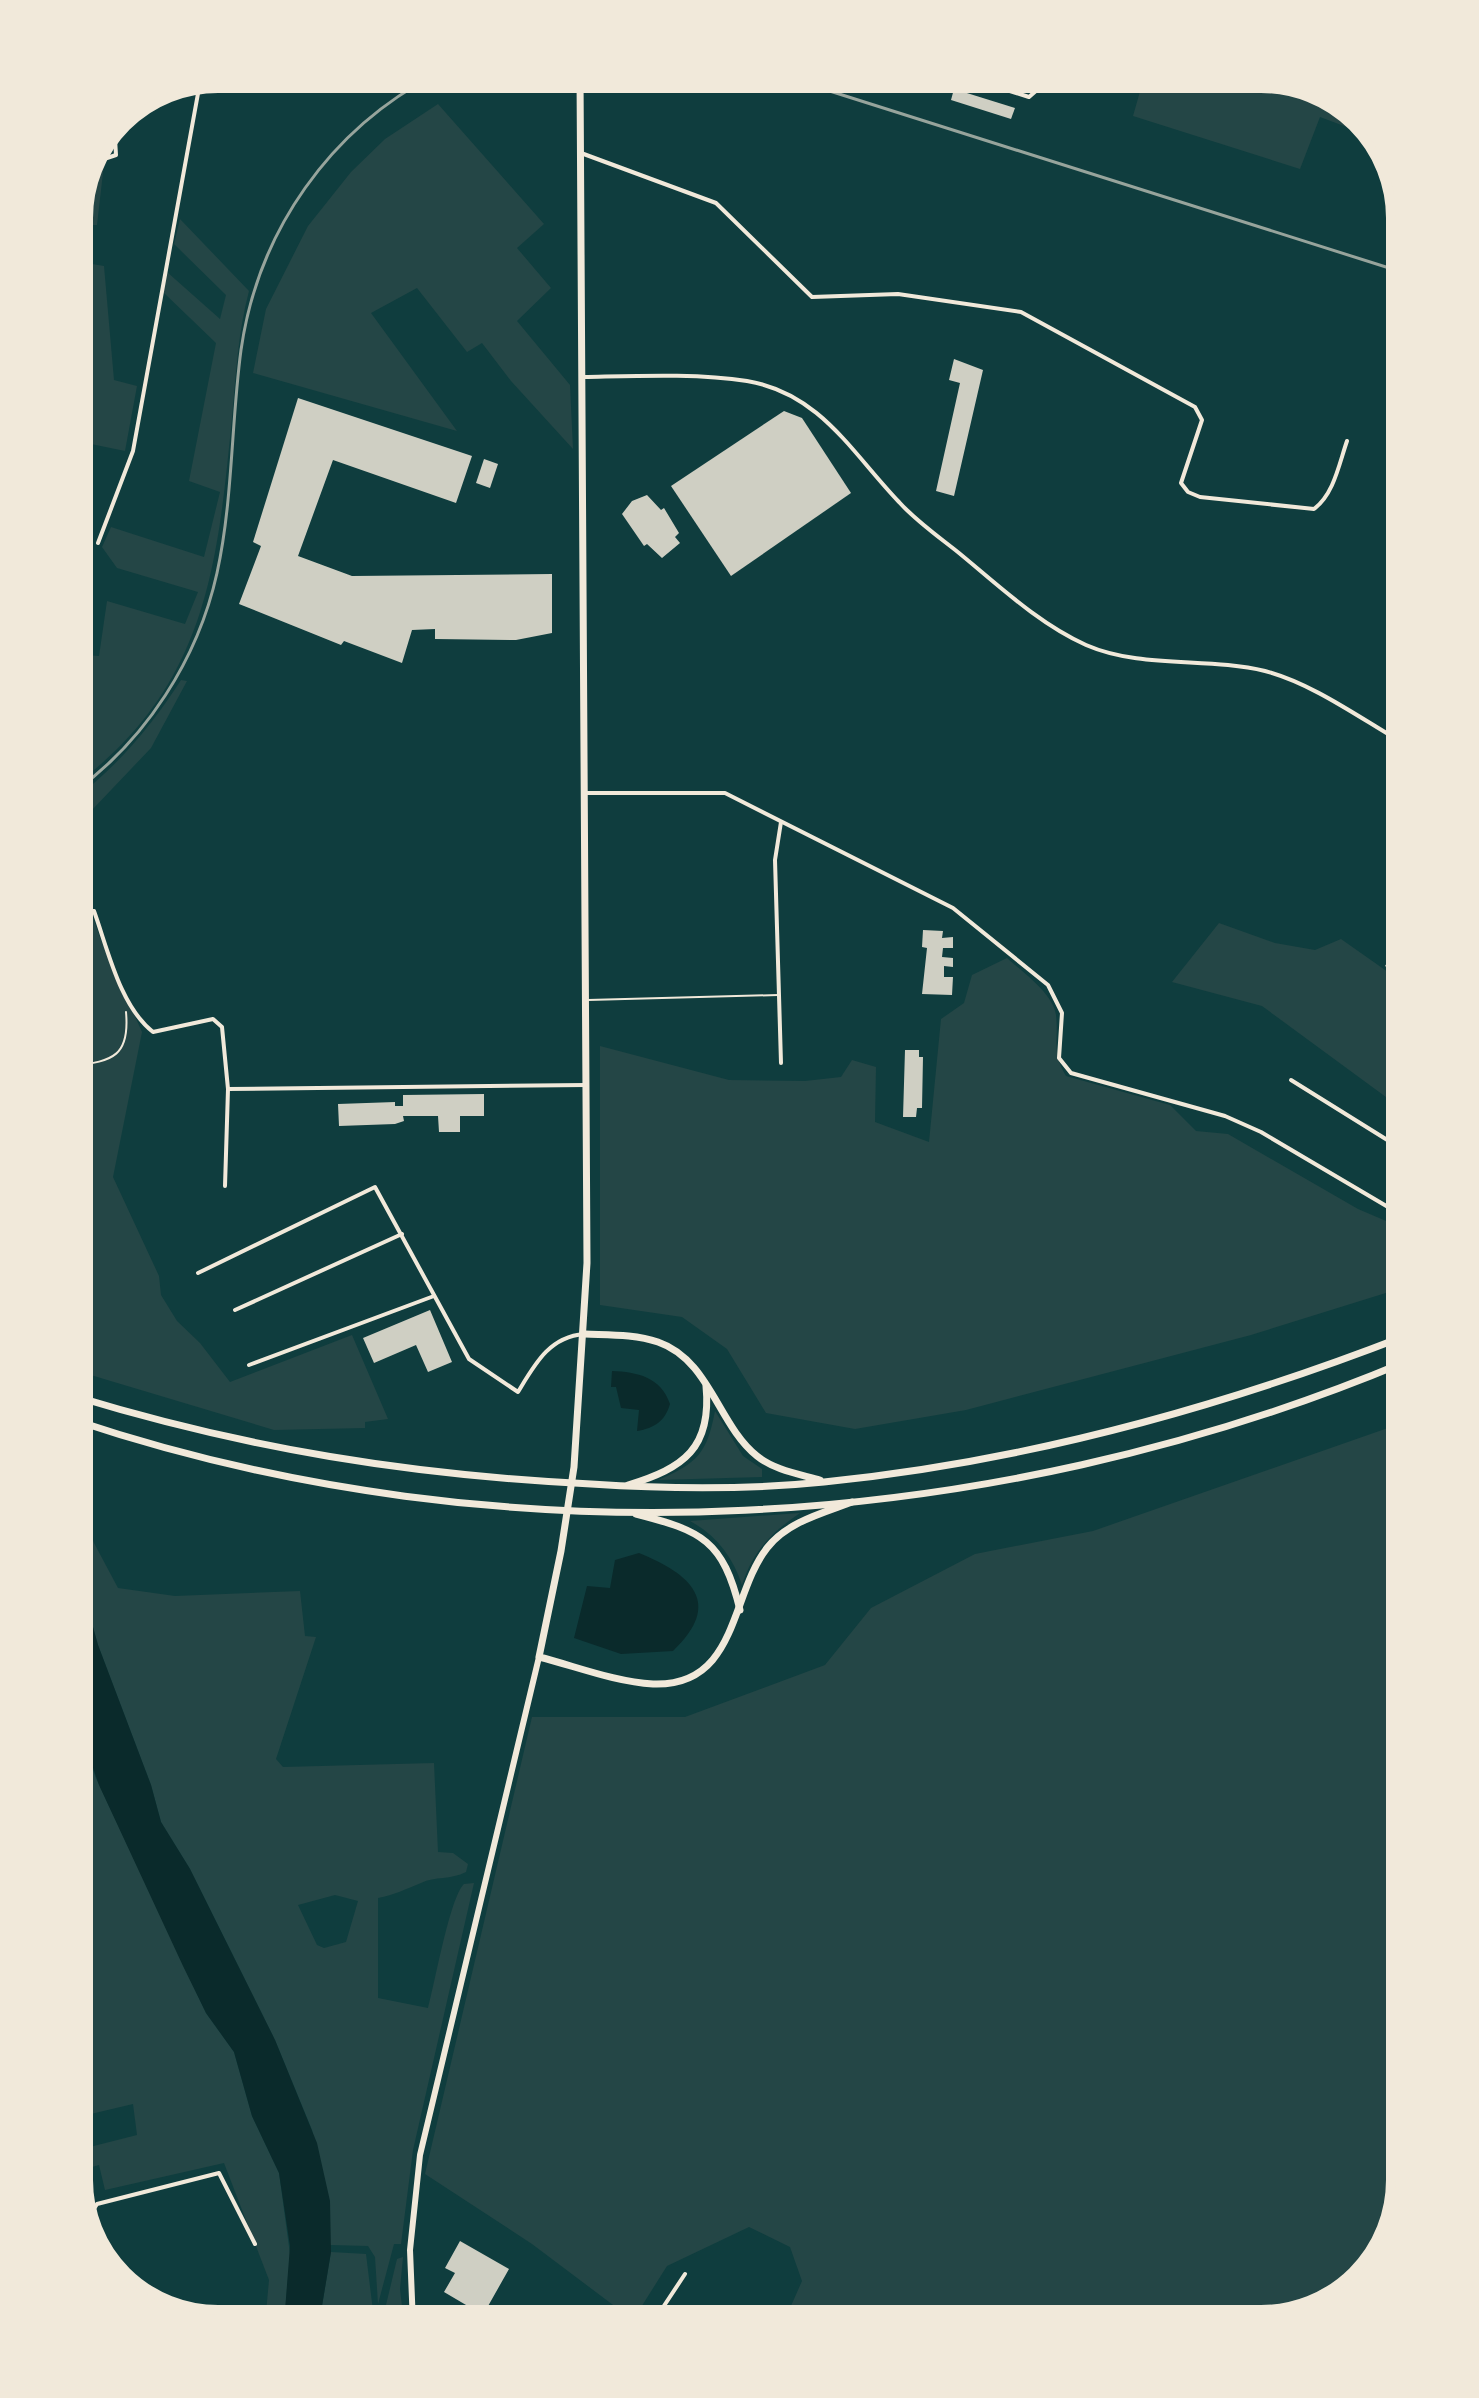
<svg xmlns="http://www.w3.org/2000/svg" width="1479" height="2398" font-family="'Libre Baskerville',serif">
<rect width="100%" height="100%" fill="#0f3d3e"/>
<g fill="#244646" fill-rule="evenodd">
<polygon points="1145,74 1271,74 1341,99 1376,138 1320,117 1300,169 1133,116"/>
<polygon points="438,104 544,224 517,248 551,288 517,321 570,385 573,449 511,381 482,343 467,352 417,288 371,313 457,431 253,373 266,309 308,226 351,172 385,139"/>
<polygon points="97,159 104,164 97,225 89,225 86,263 104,266 114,380 137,386 125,451 91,444 74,474 74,209"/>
<path d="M180 219 249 291C238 332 236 375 232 418 217 570 206 687 74 786V741L85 655 99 656 107 601 185 624 198 592 117 568 102 547 111 527 204 557 220 492 189 481 216 343 163 292 167 272 220 319 226 295 174 244Z"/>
<path d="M181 680 187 681 151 748 92 810 81 827 77 849 87 901 101 940 142 1032 113 1177 159 1276 161 1295 177 1321 200 1343 230 1382 352 1335 388 1419 365 1422V1428L274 1430 74 1370V800C118 765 151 727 181 680Z"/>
<polygon points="1219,923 1275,943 1315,950 1341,939 1405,984 1405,1117 1390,1100 1262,1006 1172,982"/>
<path d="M1007 958C1022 972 1053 993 1056 1015 1059 1041 1051 1051 1066 1076L1170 1105 1196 1131 1228 1134 1358 1209 1405 1229V1287L1251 1335 966 1410 855 1429 766 1413 727 1349 682 1317 600 1305V1046L729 1080 805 1081 841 1077 852 1060 876 1067 875 1122 929 1142 941 1019 964 1003 972 975Z"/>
<path d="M715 1411 743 1456 762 1469V1477L658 1480C698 1463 707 1453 715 1411Z"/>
<polygon points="1405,1422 1405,2180 1385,2252 1325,2309 1261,2324 783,2324 802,2281 790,2247 749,2227 667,2266 633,2320 532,2244 425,2174 532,1717 685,1717 825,1665 871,1608 975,1554 1093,1531"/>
<path d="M74 1490 94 1543 118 1588 175 1596 300 1591 305 1636 316 1637 276 1759 283 1767 434 1763 438 1852 453 1853 468 1864 466 1872C451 1880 435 1876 421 1883 406 1889 394 1895 378 1898V1998L428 2008C435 1983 450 1897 464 1884L474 1883 413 2150 401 2244H394L378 2304 375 2257 368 2246 330 2245 329 2201 312 2130 275 2040 190 1869 161 1822 151 1785 98 1645 74 1559ZM335 1895 358 1901 346 1942 324 1948 317 1945 298 1905Z"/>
<path d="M800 1513C771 1533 753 1551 742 1585 733 1557 716 1535 690 1521Z"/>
<polygon points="74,1713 95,1776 206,2013 234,2052 252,2116 279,2173 290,2254 284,2324 265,2324 269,2280 224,2163 105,2190 99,2165 74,2172 74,2151 137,2135 133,2104 74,2118"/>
<polygon points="331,2252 366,2254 374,2319 379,2320 386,2305 397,2259 403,2257 400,2289 404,2324 319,2324"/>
</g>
<g fill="#0a2a2b">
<path d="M612 1371C637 1372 661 1377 670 1404 665 1421 655 1428 637 1431L639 1410 621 1408 616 1387H611Z"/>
<path d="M639 1553C691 1574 724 1603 673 1651L621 1654 574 1638 587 1586 610 1588 615 1560Z"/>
<polygon points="74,1559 98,1645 151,1785 161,1822 190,1869 275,2040 317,2143 330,2201 331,2252 319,2324 284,2324 290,2246 279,2173 252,2116 234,2052 206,2013 183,1966 99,1785 74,1713"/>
</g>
<g fill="#cfcfc3">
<polygon points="864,74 894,74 914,81 911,90"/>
<polygon points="954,89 1015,108 1011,119 951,100"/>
<polygon points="954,359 983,370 954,496 936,491 960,383 949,380"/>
<polygon points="298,398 472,456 456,503 333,460 298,556 352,576 552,574 552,633 516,640 435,639 435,629 412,630 402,663 344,641 341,645 239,604 261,546 253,542"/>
<polygon points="784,411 802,418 851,493 731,576 671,486"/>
<polygon points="484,459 498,464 490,488 476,483"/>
<polygon points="647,495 661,510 664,508 679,533 675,537 680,543 662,558 647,544 644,546 622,514 632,501"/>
<polygon points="923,930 943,931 942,938 953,937 953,948 943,948 942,957 953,958 953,967 944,966 944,977 953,977 952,995 922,994 927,948 922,947"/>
<polygon points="1401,942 1405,944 1405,979 1385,966"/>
<polygon points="905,1050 919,1050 919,1057 923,1057 922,1108 917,1108 916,1117 903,1117"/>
<polygon points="484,1094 484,1116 460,1116 460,1132 439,1132 438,1116 403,1116 404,1121 395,1124 339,1126 338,1104 395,1102 395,1106 403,1106 403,1095"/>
<polygon points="430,1310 452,1362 428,1372 416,1345 374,1363 363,1338"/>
<polygon points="460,2241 509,2269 483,2315 444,2292 455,2273 445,2268"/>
</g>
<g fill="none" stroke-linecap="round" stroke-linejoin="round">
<path stroke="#f1e9da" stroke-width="2" d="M74 1066C113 1061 130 1056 126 1012"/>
<polyline stroke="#f1e9da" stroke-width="2" points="588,1000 778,995"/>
<g stroke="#f1e9da" stroke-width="4">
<polyline points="956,74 1029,97 1045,83"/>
<path d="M581 153 716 203 812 297 898 294 1021 312 1195 407 1202 420 1181 483 1188 492 1200 497 1314 509C1334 494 1339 464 1347 441"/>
<polyline points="99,155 104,159 116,155 114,122"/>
<path d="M584 377C634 376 697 373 747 381 820 393 852 453 899 502 916 521 939 537 959 553 998 585 1039 624 1086 645 1141 669 1208 657 1265 671 1314 684 1361 719 1405 744"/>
<polyline points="98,543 133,451 201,77"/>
<polyline points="586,793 725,793 953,908 1048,985 1062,1013 1059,1058 1071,1073 1225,1116 1261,1132 1405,1217"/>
<polyline points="781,822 775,860 781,1063"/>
<path d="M94 911C108 950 120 1006 153 1032L213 1019 222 1027 228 1089 225 1186"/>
<polyline points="1291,1080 1405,1151"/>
<polyline points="228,1089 586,1085"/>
<path d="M198 1273 375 1187 469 1359 518 1392C535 1364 549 1337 584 1334"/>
<polyline points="235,1310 402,1234"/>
<polyline points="249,1365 434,1296"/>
<polyline points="90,2245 92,2212 97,2204 219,2173 255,2244"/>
<polyline points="412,2312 442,2324"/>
<polyline points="652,2324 685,2274"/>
</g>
<polyline stroke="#f1e9da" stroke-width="6" points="413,2324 410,2250 420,2155 539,1657"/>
<g stroke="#f1e9da" stroke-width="7">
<path d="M580 74 587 1263 574 1467 561 1551 539 1657C575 1666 615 1682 653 1684 738 1687 730 1595 767 1548 787 1522 823 1513 852 1502"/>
<path d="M585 1334C608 1335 635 1334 658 1342 710 1360 718 1425 757 1456 774 1470 799 1474 820 1480"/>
<path d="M74 1396C248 1449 410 1475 591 1484 669 1489 746 1490 824 1482 1024 1462 1217 1409 1405 1336"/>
<path d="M74 1420C504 1564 989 1536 1405 1362"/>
<path d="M628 1485C684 1468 712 1448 706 1386"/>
<path d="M636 1514C702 1531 723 1540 740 1610"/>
</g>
<g stroke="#97a49c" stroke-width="3">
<polyline points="776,74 1405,273"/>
<path d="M74 792C146 740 198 659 217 573 233 500 231 424 241 350 258 231 330 129 436 74"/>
</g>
</g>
<path d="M0 0H1479V2398H0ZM218 88H1261A130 130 0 0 1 1391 218V2180A130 130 0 0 1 1261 2310H218A130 130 0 0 1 88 2180V218A130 130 0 0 1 218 88Z" fill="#f1e9da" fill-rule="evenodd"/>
<path fill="none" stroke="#f1e9da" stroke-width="10" d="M218 88H1261A130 130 0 0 1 1391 218V2180A130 130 0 0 1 1261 2310H218A130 130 0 0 1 88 2180V218A130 130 0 0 1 218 88Z"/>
</svg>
